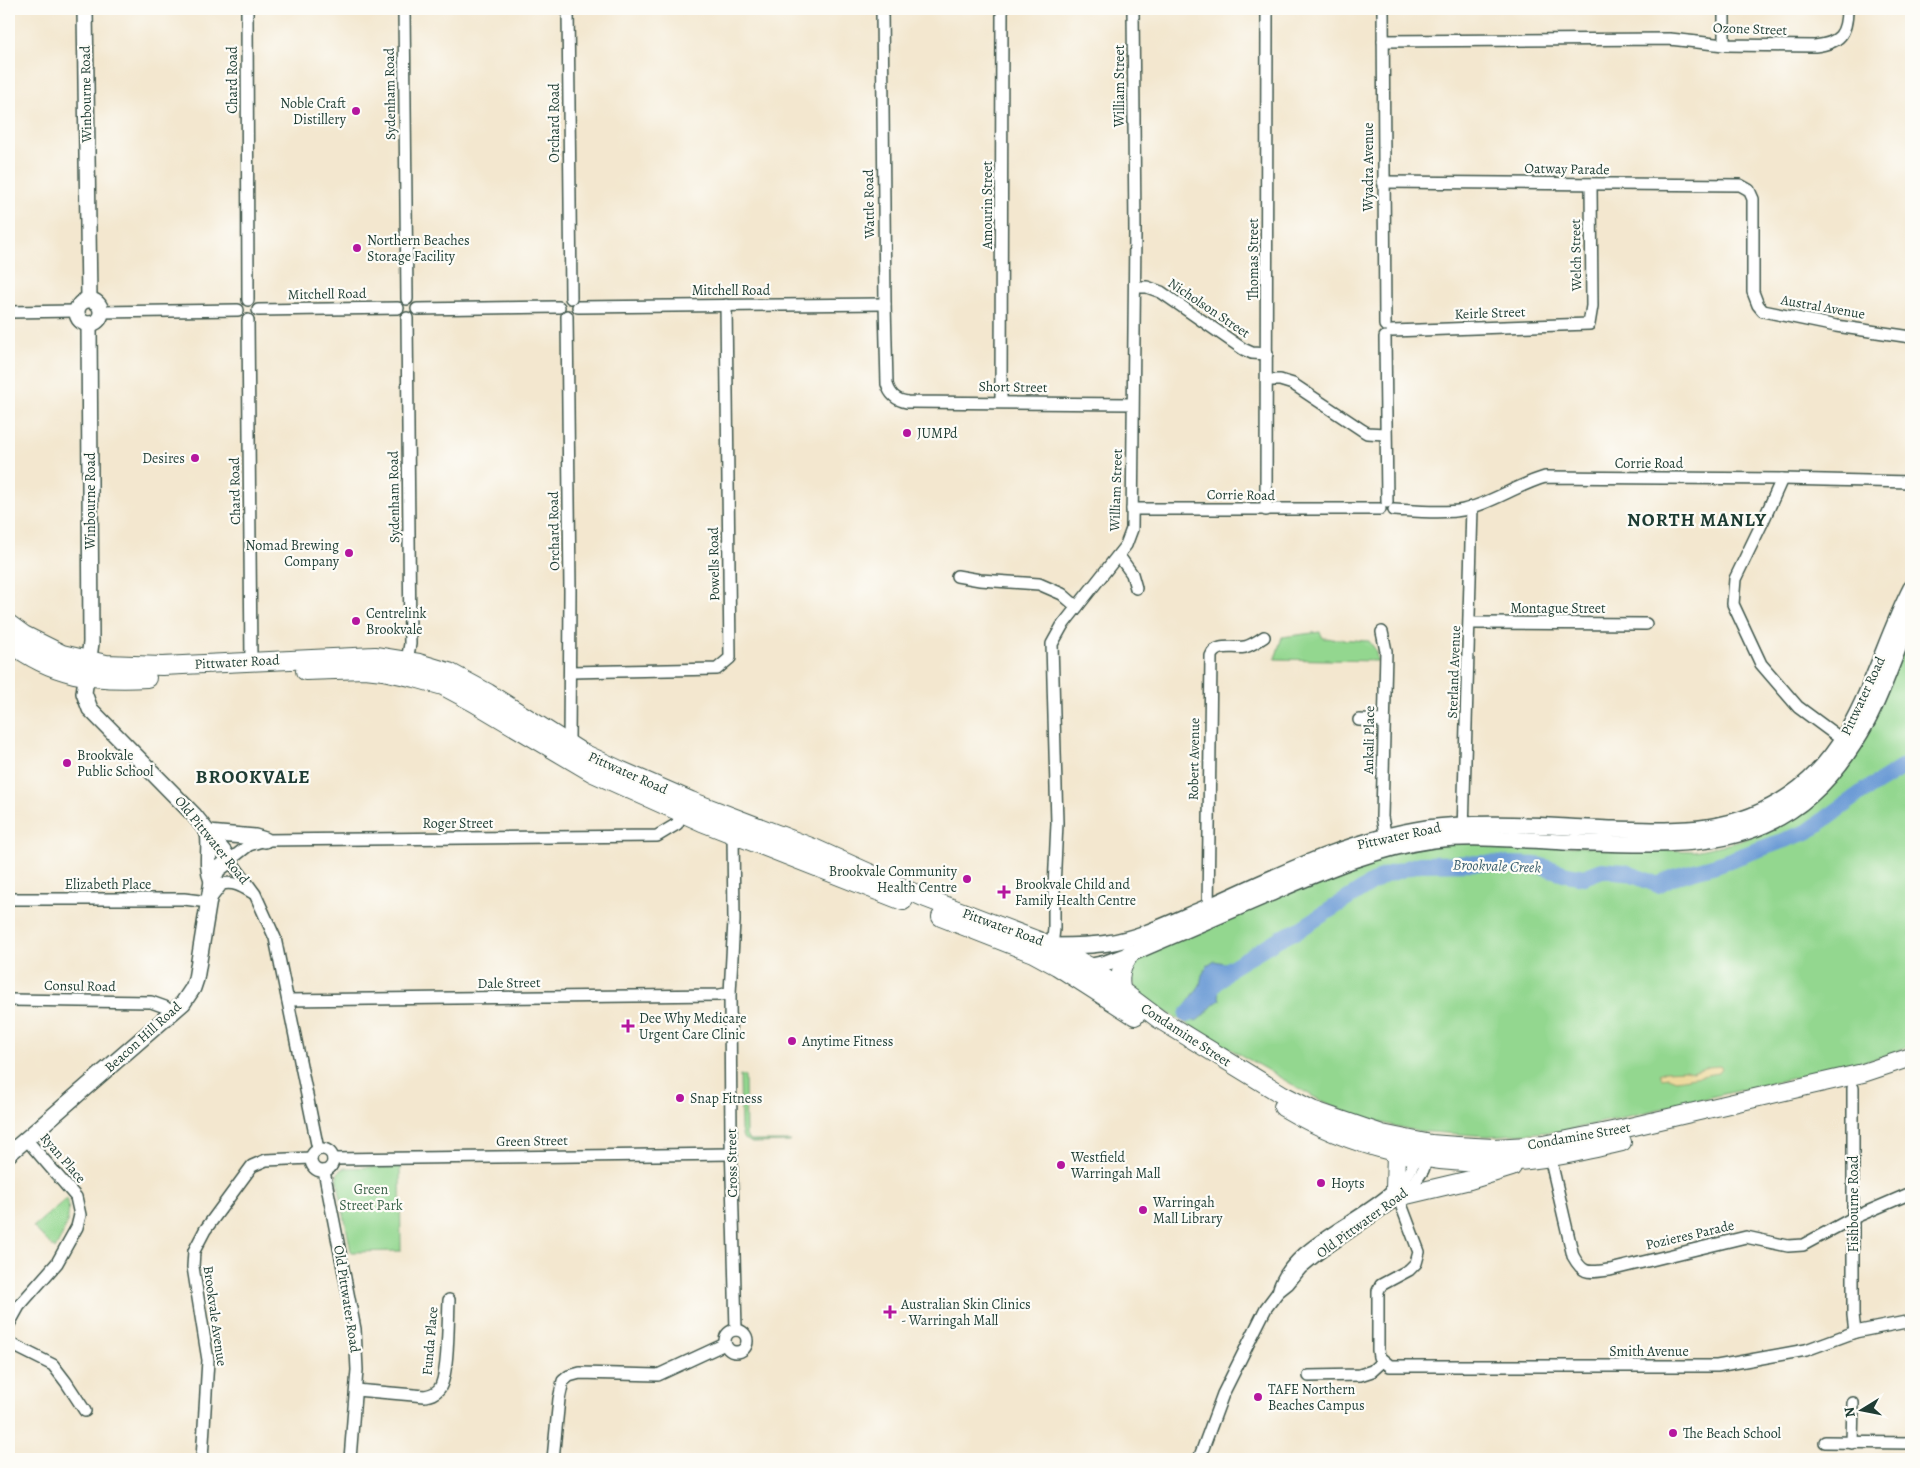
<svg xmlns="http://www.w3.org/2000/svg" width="1920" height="1468" font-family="Alegreya,serif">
<rect width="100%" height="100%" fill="#fdfcf7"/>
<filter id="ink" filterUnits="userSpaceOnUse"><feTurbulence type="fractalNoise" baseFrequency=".02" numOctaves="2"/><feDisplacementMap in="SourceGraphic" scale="10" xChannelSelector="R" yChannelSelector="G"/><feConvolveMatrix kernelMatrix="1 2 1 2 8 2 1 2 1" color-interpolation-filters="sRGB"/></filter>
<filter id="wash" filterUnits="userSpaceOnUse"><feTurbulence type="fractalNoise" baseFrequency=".0096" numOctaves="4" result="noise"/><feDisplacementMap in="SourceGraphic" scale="20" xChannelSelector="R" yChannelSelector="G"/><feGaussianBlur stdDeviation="1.12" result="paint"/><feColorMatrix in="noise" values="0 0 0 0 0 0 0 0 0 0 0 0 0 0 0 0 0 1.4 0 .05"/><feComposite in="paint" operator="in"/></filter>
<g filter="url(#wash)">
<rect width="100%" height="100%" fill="#f3e7cf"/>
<g fill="#93d78f" stroke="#598a62">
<path d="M1911 625V1045L1880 1058 1564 1131 1488 1136 1416 1131 1378 1122 1344 1111 1314 1097 1140 997C1131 980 1125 973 1140 957L1349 865 1414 847 1460 842 1694 851 1737 842 1778 826 1821 796 1860 744Z"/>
<polygon points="1320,632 1323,638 1369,641 1375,649 1378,661 1275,659 1282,637"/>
<polygon points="740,1076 745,1076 746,1136 751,1141 791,1141 790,1142 752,1143 743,1138 741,1130"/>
<polygon points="400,1166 401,1251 351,1252 338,1183 337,1175 340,1170 345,1168"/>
<path d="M67 1198C72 1217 64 1232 55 1249L33 1227Z"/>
</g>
<polygon fill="#eeda9e" stroke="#868c69" points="1720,1066 1722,1069 1719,1073 1676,1080 1668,1077 1662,1078 1659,1074 1666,1071 1685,1070 1692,1072 1708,1067"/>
<path fill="#6d9cd6" stroke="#466c85" d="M1215 961 1228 964 1234 969 1217 987 1220 1000C1210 1006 1206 1015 1196 1021L1182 1011 1200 985 1202 975 1207 966Z"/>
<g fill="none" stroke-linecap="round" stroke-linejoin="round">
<polyline stroke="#6d9cd6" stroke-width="16" points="1187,1015 1229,969 1280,938 1297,931 1383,876 1419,864 1483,863 1538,865 1567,874 1584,877 1602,870 1625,872 1658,885 1673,877 1716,865 1807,832 1861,793 1911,762"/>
</g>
</g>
<g filter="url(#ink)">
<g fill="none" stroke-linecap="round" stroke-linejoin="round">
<defs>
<g id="minor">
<polyline points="247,9 248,300"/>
<polyline points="404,9 407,299"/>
<polyline points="568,9 571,298"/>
<path d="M882 9 885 304 887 384C890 395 896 400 907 402L1132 404"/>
<polyline points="1383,9 1385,325"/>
<path d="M1383 41 1670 39 1724 45 1815 46C1840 43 1847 34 1847 9"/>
<polyline points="1724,45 1724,9"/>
<polyline points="1383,182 1740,185 1749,190 1753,199 1753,292 1758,305 1763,311 1836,326 1911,337"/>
<polyline points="1135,287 1147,287 1161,292 1243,349 1252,353 1267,354"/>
<polyline points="578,307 885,304"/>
<polyline points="417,309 559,307"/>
<polyline points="258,310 398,308"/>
<polyline points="9,312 76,311"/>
<polyline points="101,312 238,310"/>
<polyline points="567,316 570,591 569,745"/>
<polyline points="248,320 251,661"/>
<polyline points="1392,331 1589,324 1592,306 1591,185"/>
<polyline points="1385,337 1387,502"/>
<polyline points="1267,380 1280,380 1293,384 1362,430 1367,433 1385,434"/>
<polyline points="1001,401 1002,9"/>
<polyline points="1782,479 1764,519 1735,579 1733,604 1761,664 1798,707 1848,744"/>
<polyline points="1132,509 1380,509"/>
<polyline points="1266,510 1267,9"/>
<path d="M1394 510C1413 511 1445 514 1463 510 1492 503 1517 485 1545 477L1782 479 1911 482"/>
<polyline points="1119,556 1132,574 1136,588"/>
<polyline points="957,576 980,580 1039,584 1062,594 1077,607"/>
<polyline points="1471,623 1646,624"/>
<polyline points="1382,632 1386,651 1382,817 1387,844"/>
<polyline points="406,666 410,644 407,318"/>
<polyline points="570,672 717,669 730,658 726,305"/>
<polyline points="1359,720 1384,721"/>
<polyline points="1463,833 1472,507"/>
<polyline points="733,834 734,921 730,993 731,1140 736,1330"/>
<path d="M9 899H184L208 902 222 884C234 881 243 887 253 893"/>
<path d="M1208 913 1211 656C1216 643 1234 649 1245 647 1252 645 1258 641 1264 637"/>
<polyline points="1052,946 1054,929 1054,888 1057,823 1052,644 1062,626 1126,545 1132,529 1135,231 1133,9"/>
<polyline points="9,1000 151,1002 165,1007 171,1013"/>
<polyline points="288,1000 720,995 730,993"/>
<polyline points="1853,1088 1853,1315 1855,1332"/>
<polyline points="318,1149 275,938 255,894 230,860 249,845 265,840 657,836 677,824 682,813"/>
<circle cx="322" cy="1160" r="11"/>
<path d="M1550 1157 1573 1256C1584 1276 1589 1272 1610 1270L1746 1237 1788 1246 1803 1245 1853 1218 1911 1193"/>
<polyline points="333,1159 732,1154"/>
<polyline points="324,1171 355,1329 357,1370 350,1459"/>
<polyline points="1399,1199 1419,1252 1416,1263 1409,1270 1381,1285 1378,1291 1378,1350 1379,1357 1390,1366 1717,1366 1806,1350 1855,1332 1911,1321"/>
<path d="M1278 1292C1292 1232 1406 1212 1417 1152"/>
<polyline points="9,1324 19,1306 57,1263 77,1227 80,1215 76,1197 26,1139"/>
<circle cx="736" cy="1341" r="11"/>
<polyline points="9,1343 53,1365 66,1382 85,1411"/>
<polyline points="1309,1376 1360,1375 1372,1371 1383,1361"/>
<path d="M356 1390 425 1396C430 1395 435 1394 439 1389 449 1377 448 1318 449 1300"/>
<polyline points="1825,1442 1911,1443"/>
<polyline points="1852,1443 1853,1403"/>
<polyline points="202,1459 208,1360 193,1267 194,1251 205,1230 252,1166 266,1160 311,1158"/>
<polyline points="553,1459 559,1399 563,1381 569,1376 580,1373 658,1375 725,1344"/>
<polyline points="1199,1459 1223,1394 1266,1308 1278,1292 1288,1284 1301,1268 1318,1254 1402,1196 1415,1182 1423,1170 1429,1153"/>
</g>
<g id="major">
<polyline points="85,9 89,299"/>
<circle cx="89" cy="312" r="12"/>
<polyline points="208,833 255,837 265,840"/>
<path d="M208 833C211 849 205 865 212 881"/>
<path d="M1052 946C1070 946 1089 946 1108 943 1141 938 1172 922 1203 909 1275 877 1347 840 1427 828 1488 820 1552 827 1614 829 1679 831 1734 834 1790 795 1861 746 1874 660 1911 588"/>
<path d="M1082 968 1106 963 1130 954C1176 934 1221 915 1267 895 1321 872 1374 848 1433 840 1476 835 1521 840 1563 842 1699 846 1793 857 1867 722 1884 690 1897 649 1911 615"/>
<polyline points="9,1154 183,1003 193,988 196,979 212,881 218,869 230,860 194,815 90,709 84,693 91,643 89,324"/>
</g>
<g id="highway">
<polyline points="9,624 24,635 62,654 106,664 162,666 375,656 419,663 449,672 488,693 581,752 622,771 691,801 816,849 923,897 1052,946 1090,967 1159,1019 1283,1095 1312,1110 1382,1134 1431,1144 1457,1146 1493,1148 1543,1145 1617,1130 1863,1073 1911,1057"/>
<path d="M9 642C52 676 94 681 147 678"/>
<polyline points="305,671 365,669 383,671 415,678 443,686 473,702 593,773 702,822 903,901"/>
<polyline points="941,917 1033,953 1057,966 1135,1016"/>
<path d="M1122 993C1118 977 1121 966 1130 954"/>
<path d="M1283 1107C1350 1147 1428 1166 1506 1162 1545 1160 1584 1151 1622 1142"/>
<polyline points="1395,1189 1396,1153"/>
<polyline points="1402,1196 1470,1180 1512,1167"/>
</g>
</defs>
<use href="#minor" stroke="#3f564b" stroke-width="14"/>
<use href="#major" stroke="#3f564b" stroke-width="18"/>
<use href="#highway" stroke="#3f564b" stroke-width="20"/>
<use href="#minor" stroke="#fff" stroke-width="11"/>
<use href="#major" stroke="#fff" stroke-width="15"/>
<use href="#highway" stroke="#fff" stroke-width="18"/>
</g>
</g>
<g fill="#b5179e" stroke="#fdfcf7" stroke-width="2">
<circle cx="356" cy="111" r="5"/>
<circle cx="357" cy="248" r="5"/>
<circle cx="907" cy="433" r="5"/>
<circle cx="195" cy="458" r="5"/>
<circle cx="349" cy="553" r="5"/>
<circle cx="356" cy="621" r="5"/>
<circle cx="67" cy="763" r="5"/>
<circle cx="967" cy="879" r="5"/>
<path d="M1001.5 884.5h5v5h5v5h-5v5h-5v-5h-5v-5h5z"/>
<path d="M625.5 1018.5h5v5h5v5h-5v5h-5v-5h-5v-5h5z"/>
<circle cx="792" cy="1041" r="5"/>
<circle cx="680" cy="1098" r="5"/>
<circle cx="1061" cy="1165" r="5"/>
<circle cx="1321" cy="1183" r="5"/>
<circle cx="1143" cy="1210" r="5"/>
<path d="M887.5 1304.5h5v5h5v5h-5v5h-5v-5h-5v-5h5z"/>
<circle cx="1258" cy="1397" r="5"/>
<circle cx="1673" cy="1433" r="5"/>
</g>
<g text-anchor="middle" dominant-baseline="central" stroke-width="4.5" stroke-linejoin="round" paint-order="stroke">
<g font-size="14" fill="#1f3d34" stroke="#fdfcf7">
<text transform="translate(1750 29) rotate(2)">Ozone Street</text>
<text transform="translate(232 80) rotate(-90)">Chard Road</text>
<text transform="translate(1119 86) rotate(-90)">William Street</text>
<text transform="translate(86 94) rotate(-91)">Winbourne Road</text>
<text transform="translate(390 94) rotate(-91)">Sydenham Road</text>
<text transform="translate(554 123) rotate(-90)">Orchard Road</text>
<text transform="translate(1368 167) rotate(-90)">Wyadra Avenue</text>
<text transform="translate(1567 169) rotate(1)">Oatway Parade</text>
<text transform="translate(869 204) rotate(-91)">Wattle Road</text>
<text transform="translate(987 205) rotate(-90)">Amourin Street</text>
<text transform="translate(1576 255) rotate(-91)">Welch Street</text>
<text transform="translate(1253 259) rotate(-90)">Thomas Street</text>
<text x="731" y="290">Mitchell Road</text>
<text transform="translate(327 294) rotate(-1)">Mitchell Road</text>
<text transform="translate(1823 307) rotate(10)">Austral Avenue</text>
<text transform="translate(1209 308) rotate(34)">Nicholson Street</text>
<text transform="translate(1490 313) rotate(-2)">Keirle Street</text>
<text transform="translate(1013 387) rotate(1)">Short Street</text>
<text x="1649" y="463">Corrie Road</text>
<text transform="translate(1116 490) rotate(-88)">William Street</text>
<text transform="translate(235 491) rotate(-91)">Chard Road</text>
<text transform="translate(1241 495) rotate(1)">Corrie Road</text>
<text transform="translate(394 497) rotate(-91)">Sydenham Road</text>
<text transform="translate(90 501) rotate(-90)">Winbourne Road</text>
<text transform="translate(554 531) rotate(-91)">Orchard Road</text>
<text transform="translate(714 564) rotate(-91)">Powells Road</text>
<text x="1558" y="608">Montague Street</text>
<text transform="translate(237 662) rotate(-3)">Pittwater Road</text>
<text transform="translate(1454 672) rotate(-88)">Sterland Avenue</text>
<text transform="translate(1863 696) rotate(-65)">Pittwater Road</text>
<text transform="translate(1369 740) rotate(-89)">Ankali Place</text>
<text transform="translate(1194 759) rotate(-89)">Robert Avenue</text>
<text transform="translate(628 773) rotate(24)">Pittwater Road</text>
<text x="458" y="823">Roger Street</text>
<text transform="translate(1399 836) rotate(-12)">Pittwater Road</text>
<text transform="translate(212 840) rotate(51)">Old Pittwater Road</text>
<text x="108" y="884">Elizabeth Place</text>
<text transform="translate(1003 927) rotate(20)">Pittwater Road</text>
<text transform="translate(509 983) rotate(-1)">Dale Street</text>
<text transform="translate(80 986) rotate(1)">Consul Road</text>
<text transform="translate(1186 1035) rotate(33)">Condamine Street</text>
<text transform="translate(143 1037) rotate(-42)">Beacon Hill Road</text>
<text transform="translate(1579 1136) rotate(-10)">Condamine Street</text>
<text transform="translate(532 1141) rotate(-1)">Green Street</text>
<text transform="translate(63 1158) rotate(49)">Ryan Place</text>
<text transform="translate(732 1163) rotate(-91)">Cross Street</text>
<text transform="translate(1853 1204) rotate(-90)">Fishbourne Road</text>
<text transform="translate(1362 1223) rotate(-36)">Old Pittwater Road</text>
<text transform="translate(1690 1235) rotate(-13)">Pozieres Parade</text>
<text transform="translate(347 1299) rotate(81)">Old Pittwater Road</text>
<text transform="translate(215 1316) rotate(82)">Brookvale Avenue</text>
<text transform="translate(430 1341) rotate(-85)">Funda Place</text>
<text x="1649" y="1351">Smith Avenue</text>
</g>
<g font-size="14" fill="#1f3d34" stroke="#fdfcf7" text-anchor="start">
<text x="346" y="103" text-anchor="end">Noble Craft<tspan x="346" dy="16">Distillery</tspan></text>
<text x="367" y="240">Northern Beaches<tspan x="367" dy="16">Storage Facility</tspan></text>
<text x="917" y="433">JUMPd</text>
<text x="185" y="458" text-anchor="end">Desires</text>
<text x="339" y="545" text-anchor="end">Nomad Brewing<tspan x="339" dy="16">Company</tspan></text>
<text x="366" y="613">Centrelink<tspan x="366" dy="16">Brookvale</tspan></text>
<text x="77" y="755">Brookvale<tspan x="77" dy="16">Public School</tspan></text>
<text x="957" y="871" text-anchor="end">Brookvale Community<tspan x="957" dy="16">Health Centre</tspan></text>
<text x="1015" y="884">Brookvale Child and<tspan x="1015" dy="16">Family Health Centre</tspan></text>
<text x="639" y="1018">Dee Why Medicare<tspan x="639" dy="16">Urgent Care Clinic</tspan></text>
<text x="802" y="1041">Anytime Fitness</text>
<text x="690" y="1098">Snap Fitness</text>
<text x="1071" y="1157">Westfield<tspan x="1071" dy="16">Warringah Mall</tspan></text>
<text x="1331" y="1183">Hoyts</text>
<text x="1153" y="1202">Warringah<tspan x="1153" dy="16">Mall Library</tspan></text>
<text x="901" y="1304">Australian Skin Clinics<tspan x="901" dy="16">- Warringah Mall</tspan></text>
<text x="1268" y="1389">TAFE Northern<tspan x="1268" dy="16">Beaches Campus</tspan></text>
<text x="1683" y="1433">The Beach School</text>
</g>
<g font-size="14" fill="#3c644b" stroke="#fdfcf7">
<text x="371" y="1189">Green<tspan x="371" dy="16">Street Park</tspan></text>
</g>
<g font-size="15" font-style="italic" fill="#3a5e6d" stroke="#fdfcf7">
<text transform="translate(1497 866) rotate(2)">Brookvale Creek</text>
</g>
<g font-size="19" font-weight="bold" letter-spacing="1" fill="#1f3d34" stroke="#fdfcf7">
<text x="1697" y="520">NORTH MANLY</text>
<text x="253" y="777">BROOKVALE</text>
</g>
</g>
<rect width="1920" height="1468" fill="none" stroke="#fdfcf7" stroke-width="30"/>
<g transform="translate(1862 1410) rotate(260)" stroke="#fdfcf7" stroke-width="4" paint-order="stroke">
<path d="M0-4L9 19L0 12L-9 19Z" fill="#1f3d34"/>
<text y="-8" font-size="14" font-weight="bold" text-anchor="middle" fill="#1f3d34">N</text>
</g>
</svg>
